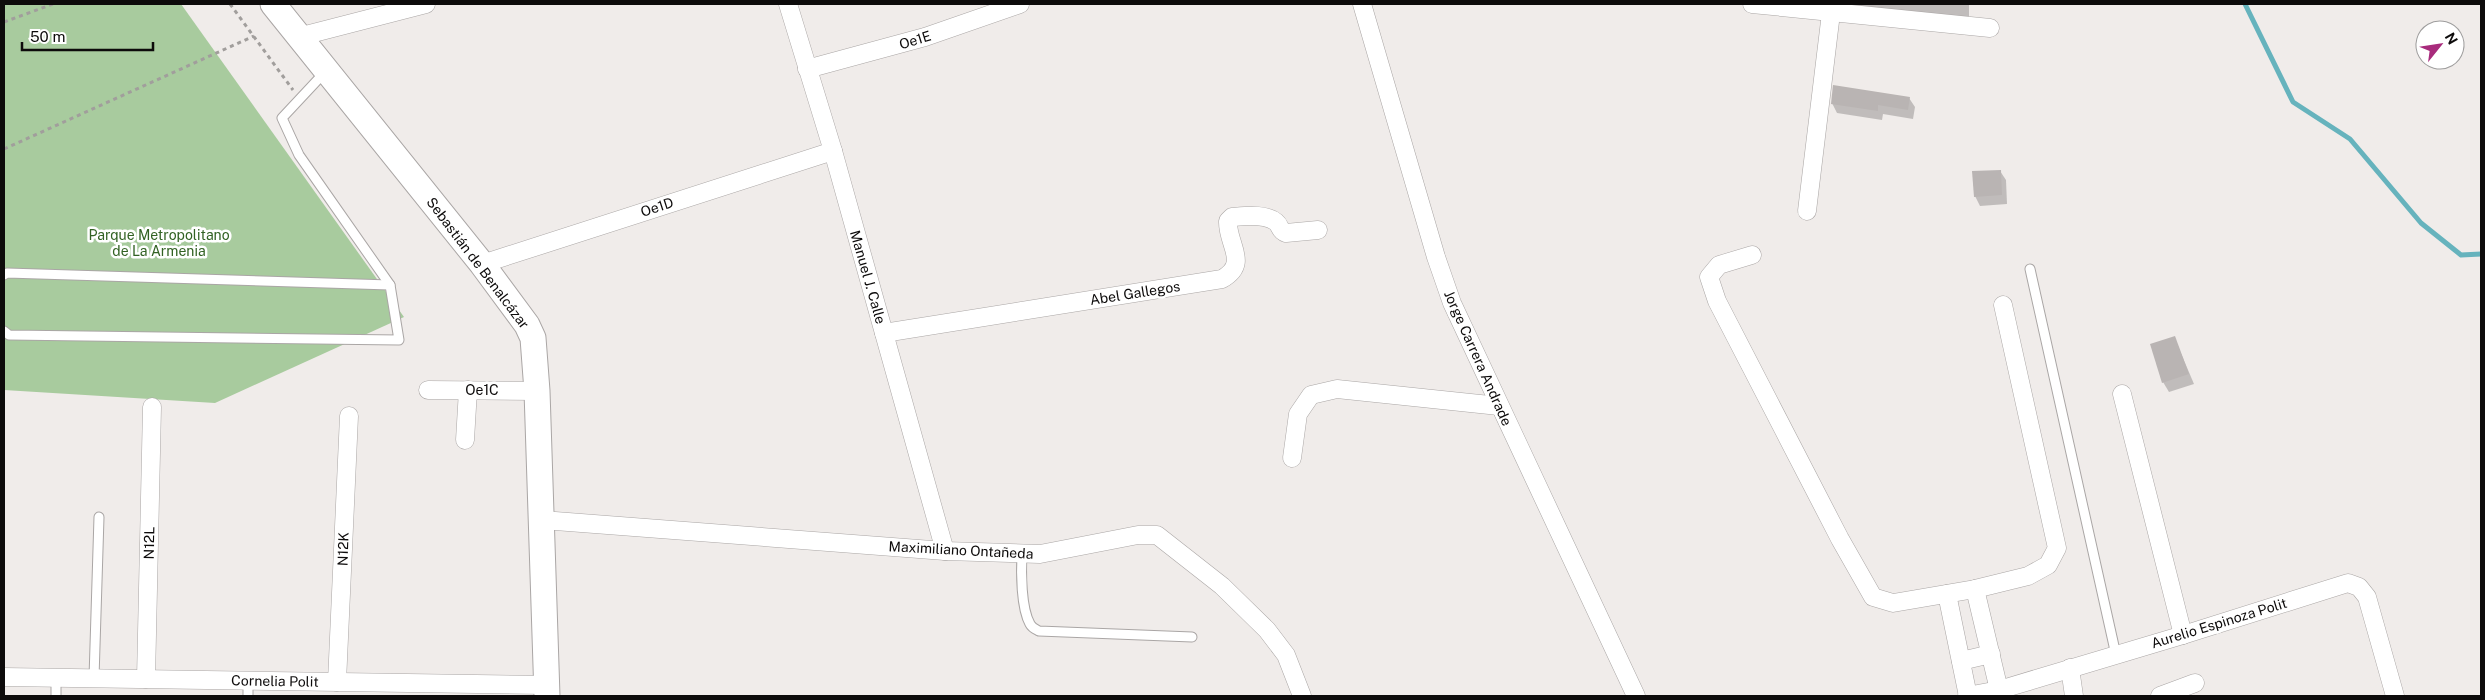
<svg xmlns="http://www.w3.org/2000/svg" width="2485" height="700" font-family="'Public Sans',sans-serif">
<rect width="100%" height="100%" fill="#f0ecea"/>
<polygon fill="#a8cb9e" points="4,4 181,4 404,317 215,403 4,390"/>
<g fill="#0003">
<polygon points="1766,4 1969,4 1969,21"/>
<polygon points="1909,98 1915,107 1913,119 1883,114 1882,120 1837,113 1832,103"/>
<polygon points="2000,171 2006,180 2007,204 1980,206 1975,196"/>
<polygon points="2174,337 2194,384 2169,392 2163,382"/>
</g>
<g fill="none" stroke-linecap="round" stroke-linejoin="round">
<polyline stroke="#66b3bd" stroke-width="5" points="2245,4 2293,102 2350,139 2421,223 2461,255 2481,254"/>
</g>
<g fill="#b9b4b3">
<polygon points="1833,85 1910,97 1908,110 1878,105 1878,111 1831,104"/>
<polygon points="2001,170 2002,195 1974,197 1972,171"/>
<polygon points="2175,336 2189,374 2162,383 2150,344"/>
</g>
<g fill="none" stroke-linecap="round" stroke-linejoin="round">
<defs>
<g id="lane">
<polyline points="2030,269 2116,655"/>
<polyline points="4,275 7,273 390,285"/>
<polyline points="4,331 9,335 399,340 390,285 299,155 282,118 325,72"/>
<path d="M1022 554C1021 572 1021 608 1030 624 1032 628 1035 629 1039 631L1192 637"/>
<polyline points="56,678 56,696"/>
<polyline points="94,678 99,517"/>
<polyline points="248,696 248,681"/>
</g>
<g id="street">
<polyline points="788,4 833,151 945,551"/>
<polyline points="1362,4 1436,257 1452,303 1636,696"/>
<polyline points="1752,4 1990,28"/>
<polyline points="298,37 426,4"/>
<polyline points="807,69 925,37 1020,4"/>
<polyline points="1807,211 1831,13"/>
<polyline points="1752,255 1719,265 1709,277 1717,301 1840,539 1873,597 1893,603 1975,589 2028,576 2048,565 2057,548 2003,305"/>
<polyline points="482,264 833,151"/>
<path d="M884 333 1222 279C1250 263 1227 245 1228 221L1232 217C1244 216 1265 213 1276 222 1281 226 1279 231 1286 233L1318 230"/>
<polyline points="428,390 537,391"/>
<polyline points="2122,394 2183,635"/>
<polyline points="465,440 468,390"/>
<polyline points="1292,458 1298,414 1311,395 1337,389 1499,406"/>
<polyline points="542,520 945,551 1040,554 1138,535 1157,535 1222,586 1267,630 1286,655 1302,696"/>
<polyline points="1975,589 1999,690"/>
<polyline points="1947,594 1968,696"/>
<polyline points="1961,661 1991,654"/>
<polyline points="2070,668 2074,696"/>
<polyline points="4,677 546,685"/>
<polyline points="146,679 152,407"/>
<polyline points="337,682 349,416"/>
<polyline points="1967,696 1999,690 2183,635 2348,583 2359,587 2367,597 2395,696"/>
<polyline points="2160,696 2195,683"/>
</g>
<polyline id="secondary" points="273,4 482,264 527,325 533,338 537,391 547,696"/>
</defs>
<use href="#lane" stroke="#aaa6a5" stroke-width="11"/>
<use href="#street" stroke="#aaa6a5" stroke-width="19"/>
<use href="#secondary" stroke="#aaa6a5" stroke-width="27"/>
<g stroke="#a19e9c" stroke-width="3" stroke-dasharray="4 4" stroke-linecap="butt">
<polyline points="230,4 293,90"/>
<polyline points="4,22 53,4"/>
<polyline points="4,149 254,36"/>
</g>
<use href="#lane" stroke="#fff" stroke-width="9"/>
<use href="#street" stroke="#fff" stroke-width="18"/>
<use href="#secondary" stroke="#fff" stroke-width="25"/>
</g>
<g text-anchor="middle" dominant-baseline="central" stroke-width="5" stroke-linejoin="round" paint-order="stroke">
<g font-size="14" fill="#0d0b0b" stroke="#fff">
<text transform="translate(915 40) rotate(-17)">Oe1E</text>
<text transform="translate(657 207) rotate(-18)">Oe1D</text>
<text transform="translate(478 263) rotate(53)">Sebastián de Benalcázar</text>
<text transform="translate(868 277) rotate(74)">Manuel J. Calle</text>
<text transform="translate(1135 293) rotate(-9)">Abel Gallegos</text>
<text transform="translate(1478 358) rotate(66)">Jorge Carrera Andrade</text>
<text x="482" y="390">Oe1C</text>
<text transform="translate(149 543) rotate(-89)">N12L</text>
<text transform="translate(343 549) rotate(-88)">N12K</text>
<text transform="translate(961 550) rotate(3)">Maximiliano Ontañeda</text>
<text transform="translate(2219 623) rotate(-17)">Aurelio Espinoza Polit</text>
<text transform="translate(275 681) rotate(1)">Cornelia Polit</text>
</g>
<g font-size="14" fill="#326223" stroke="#fff">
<text x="159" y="235">Parque Metropolitano<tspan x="159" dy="16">de La Armenia</tspan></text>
</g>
</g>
<rect width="2485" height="700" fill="none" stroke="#0d0b0b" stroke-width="10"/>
<g transform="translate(2440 45) rotate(60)"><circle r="24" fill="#ffffff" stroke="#9e9d9d"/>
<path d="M0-4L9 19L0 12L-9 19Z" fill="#a82b7c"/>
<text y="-8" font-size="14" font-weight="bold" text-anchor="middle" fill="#0d0b0b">N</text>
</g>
<path d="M22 42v8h131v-8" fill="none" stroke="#0d0b0b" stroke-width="2.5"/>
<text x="30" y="42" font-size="15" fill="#0d0b0b" stroke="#ffffff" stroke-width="4" paint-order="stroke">50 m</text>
</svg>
